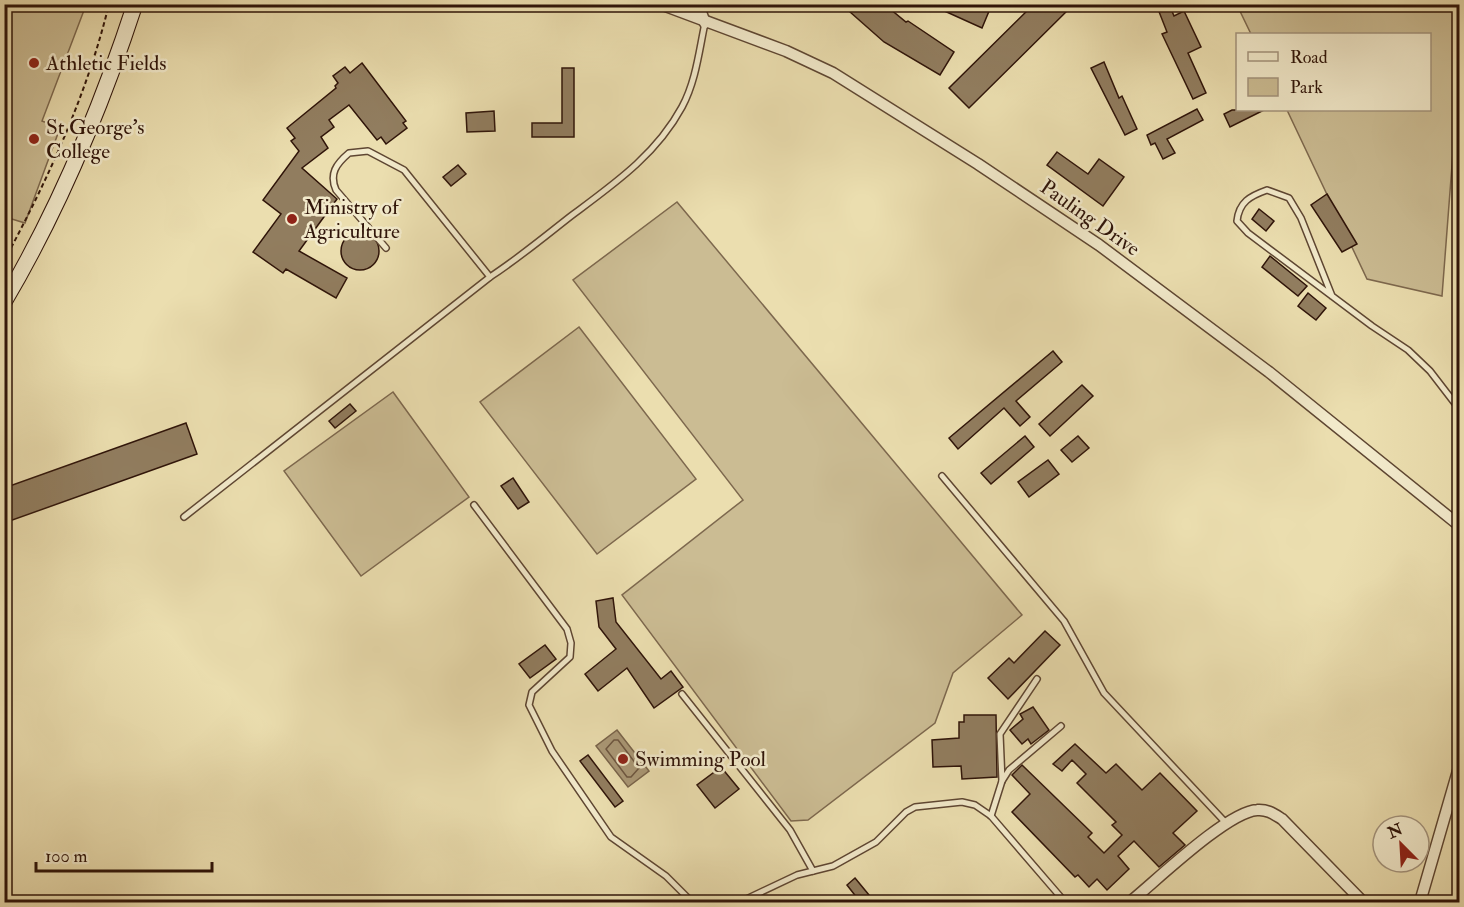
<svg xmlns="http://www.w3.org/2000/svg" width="1464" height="907" font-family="'IM FELL Double Pica',serif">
<rect width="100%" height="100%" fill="#ebdeaf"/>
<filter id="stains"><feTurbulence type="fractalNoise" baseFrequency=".00333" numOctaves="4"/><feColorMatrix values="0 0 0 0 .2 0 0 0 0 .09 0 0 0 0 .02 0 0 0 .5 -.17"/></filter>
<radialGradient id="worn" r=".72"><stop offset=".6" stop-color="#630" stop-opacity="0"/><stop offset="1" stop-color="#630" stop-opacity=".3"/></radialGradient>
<g fill="#cbbc93" stroke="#7d684e" stroke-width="1.5">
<polygon points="5,4 86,5 42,121 60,128 25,223 5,217"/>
<polygon points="1237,5 1459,5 1459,74 1442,296 1367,279 1287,110 1430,110 1430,34 1251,34"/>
<polygon points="677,202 1022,615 953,673 935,723 808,820 791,821 622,595 743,500 573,280"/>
<polygon points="579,327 696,479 597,554 480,402"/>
<polygon points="393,392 469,497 361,576 284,471"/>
</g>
<polygon fill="#ab9977" stroke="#79644b" stroke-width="1.5" points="617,730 649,771 628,787 596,746"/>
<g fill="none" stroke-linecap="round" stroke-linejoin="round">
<polygon stroke="#6d5640" stroke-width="1.5" points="614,740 618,740 639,768 631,777 627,777 606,749"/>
</g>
<g fill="#917d5f" stroke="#2f1409" stroke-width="1.5">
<polygon points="841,4 884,4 906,22 908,21 954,52 940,75 884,42"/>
<polygon points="929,4 992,4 982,28"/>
<polygon points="1034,4 1074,4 969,108 949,88"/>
<polygon points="1156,4 1169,4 1174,16 1184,11 1201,47 1188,53 1206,93 1193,99 1162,34 1167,32"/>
<polygon points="1104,62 1119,98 1122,96 1137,129 1125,135 1091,68"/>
<polygon points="362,63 406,121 403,123 407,128 386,144 381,137 377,140 349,105 329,120 334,127 321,137 328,148 302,168 337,199 299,251 347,278 336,298 286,269 283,273 253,252 281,214 263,200 299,151 291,141 295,138 287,128 336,88 335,86 338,83 333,76 345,67 350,73"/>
<polygon points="562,68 574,68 574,137 532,137 532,123 562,123"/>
<polygon points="1197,109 1203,120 1167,139 1175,153 1163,159 1155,143 1151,145 1147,135"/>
<polygon points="1232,110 1264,110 1230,127 1224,114"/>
<polygon points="494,111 495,131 467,132 466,113"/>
<polygon points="1057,152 1088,174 1099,159 1124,177 1103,206 1047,165"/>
<polygon points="458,165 466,174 451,186 443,177"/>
<polygon points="1327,194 1357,244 1342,252 1311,205"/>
<polygon points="1259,209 1274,221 1266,231 1252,219"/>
<circle cx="360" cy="251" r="19"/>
<polygon points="1270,256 1307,286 1298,296 1262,267"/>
<polygon points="1308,293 1326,308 1316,320 1298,306"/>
<polygon points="1053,351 1062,362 1016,401 1030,417 1020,426 1004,408 958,449 949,438"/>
<polygon points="1082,385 1093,396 1050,436 1039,424"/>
<polygon points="350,404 356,411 335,428 329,421"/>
<polygon points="186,423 197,454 4,523 4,488"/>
<polygon points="1025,436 1034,447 991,484 981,473"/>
<polygon points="1078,436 1089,448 1072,462 1061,450"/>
<polygon points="1048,460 1059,474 1029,497 1018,482"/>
<polygon points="513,478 529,502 518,509 501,486"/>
<polygon points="613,598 616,622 661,679 671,671 683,687 654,708 627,668 598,691 585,674 616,649 599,627 596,601"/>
<polygon points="1045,631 1060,645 1008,699 988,678 1009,658 1014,663"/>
<polygon points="545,645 556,659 530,678 519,664"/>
<polygon points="1033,707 1049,730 1031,744 1028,739 1022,744 1010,730 1023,719 1020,714"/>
<polygon points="964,715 996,715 997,777 962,779 961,766 933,767 932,740 959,738 959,722 964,722"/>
<polygon points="1075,744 1106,773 1116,764 1142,790 1160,773 1197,811 1173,833 1185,845 1159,867 1134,841 1118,856 1129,869 1107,890 1097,879 1089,887 1078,875 1075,877 1012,812 1030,794 1012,775 1022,765 1092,833 1088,837 1104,853 1122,835 1112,825 1116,822 1077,783 1086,774 1072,760 1062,771 1053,764"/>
<polygon points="588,755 623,801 615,807 580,761"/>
<polygon points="721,767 739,789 715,808 697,785"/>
<polygon points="855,878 869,895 874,903 861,903 847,885"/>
</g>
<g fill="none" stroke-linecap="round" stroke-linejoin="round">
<defs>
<g id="lane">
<path d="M386 248 336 190C329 174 336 164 349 153L368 151 404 170 490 277"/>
<path d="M1332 296 1301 218 1289 198 1267 190C1250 196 1239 202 1237 221L1248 233 1372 326 1408 350 1430 371 1460 410"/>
<polyline points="942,476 1064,621 1104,693 1226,823"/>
<polyline points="474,505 567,629 571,643 570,657 532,692 529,705 552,751 611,837 666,876 692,902"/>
<path d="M184 517 490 277C519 258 544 237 571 216 614 184 656 155 682 107 696 81 699 51 705 23"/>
<polyline points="682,694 790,830 813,871"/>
<polyline points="1002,781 1000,734 1037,679"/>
<polyline points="991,816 1002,781 1009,770 1061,726"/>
<polyline points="740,902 797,875 833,866 876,842 906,812 915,807 962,802 975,805 991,816 1065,902"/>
</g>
<g id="street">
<polyline points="660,4 786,51 833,73 978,164 1099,245 1269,372 1460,526"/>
<polyline points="698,4 705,23"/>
<path d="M1130 902C1156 881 1227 812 1257 810 1267 809 1274 814 1282 819L1363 902"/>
<polyline points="1420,902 1460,764"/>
</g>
<path id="secondary" d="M4 302C60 207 101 108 135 4"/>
</defs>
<use href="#lane" stroke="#5e4632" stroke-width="8"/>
<use href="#street" stroke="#5e4632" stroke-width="13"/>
<use href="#secondary" stroke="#2f1409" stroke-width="17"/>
<path stroke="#2f1409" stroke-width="2" stroke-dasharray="4.5 3" stroke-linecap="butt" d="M4 261C48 179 87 95 109 4"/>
<use href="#lane" stroke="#f2eacb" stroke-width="5"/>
<use href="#street" stroke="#f2eacb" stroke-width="10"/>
<use href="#secondary" stroke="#f2eacb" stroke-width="15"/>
</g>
<g fill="#8f2418" stroke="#f2eacb" stroke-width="2">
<circle cx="34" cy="63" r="6"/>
<circle cx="34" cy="139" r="6"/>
<circle cx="292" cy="219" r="6"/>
<circle cx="623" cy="759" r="6"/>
</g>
<g text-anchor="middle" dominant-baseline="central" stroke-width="5" stroke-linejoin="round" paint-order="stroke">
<g font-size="21" fill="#2f1409" stroke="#f2eacb" text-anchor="start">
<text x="46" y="63">Athletic Fields</text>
<text x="46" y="127">St George's<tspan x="46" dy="24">College</tspan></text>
<text x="304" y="207">Ministry of<tspan x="304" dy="24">Agriculture</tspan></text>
<text x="635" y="759">Swimming Pool</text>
</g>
<g font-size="21" fill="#2f1409" stroke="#f2eacb">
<text transform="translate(1090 218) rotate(35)">Pauling Drive</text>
</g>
</g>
<rect width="1464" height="907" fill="none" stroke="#ebdeaf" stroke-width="24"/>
<rect x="6" y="6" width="1452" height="895" fill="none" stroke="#2f1409" stroke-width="3"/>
<rect x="12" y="12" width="1440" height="883" fill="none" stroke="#2f1409" stroke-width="1.5"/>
<rect x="1236" y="33" width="195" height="78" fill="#f2eacb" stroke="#a4947d" stroke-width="1.5"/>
<rect x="1248" y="52" width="30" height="9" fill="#f2eacb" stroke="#a4947d" stroke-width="1.5"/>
<text x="1290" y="63" font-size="18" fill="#2f1409">Road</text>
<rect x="1248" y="78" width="30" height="18" fill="#cbbc93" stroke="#a4947d" stroke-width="1.5"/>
<text x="1290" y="93" font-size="18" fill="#2f1409">Park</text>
<g transform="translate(1401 844) rotate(336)"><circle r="28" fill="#f2eacb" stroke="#a4947d" stroke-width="1.5"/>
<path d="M0-4.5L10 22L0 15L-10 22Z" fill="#8f2418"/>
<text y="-9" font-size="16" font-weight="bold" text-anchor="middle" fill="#2f1409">N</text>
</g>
<path d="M36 862v9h176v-9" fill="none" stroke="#2f1409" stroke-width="3"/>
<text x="45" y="862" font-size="18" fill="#2f1409" stroke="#f2eacb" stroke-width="4.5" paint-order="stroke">100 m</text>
<rect width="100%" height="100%" filter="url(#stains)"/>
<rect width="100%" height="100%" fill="url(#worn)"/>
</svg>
